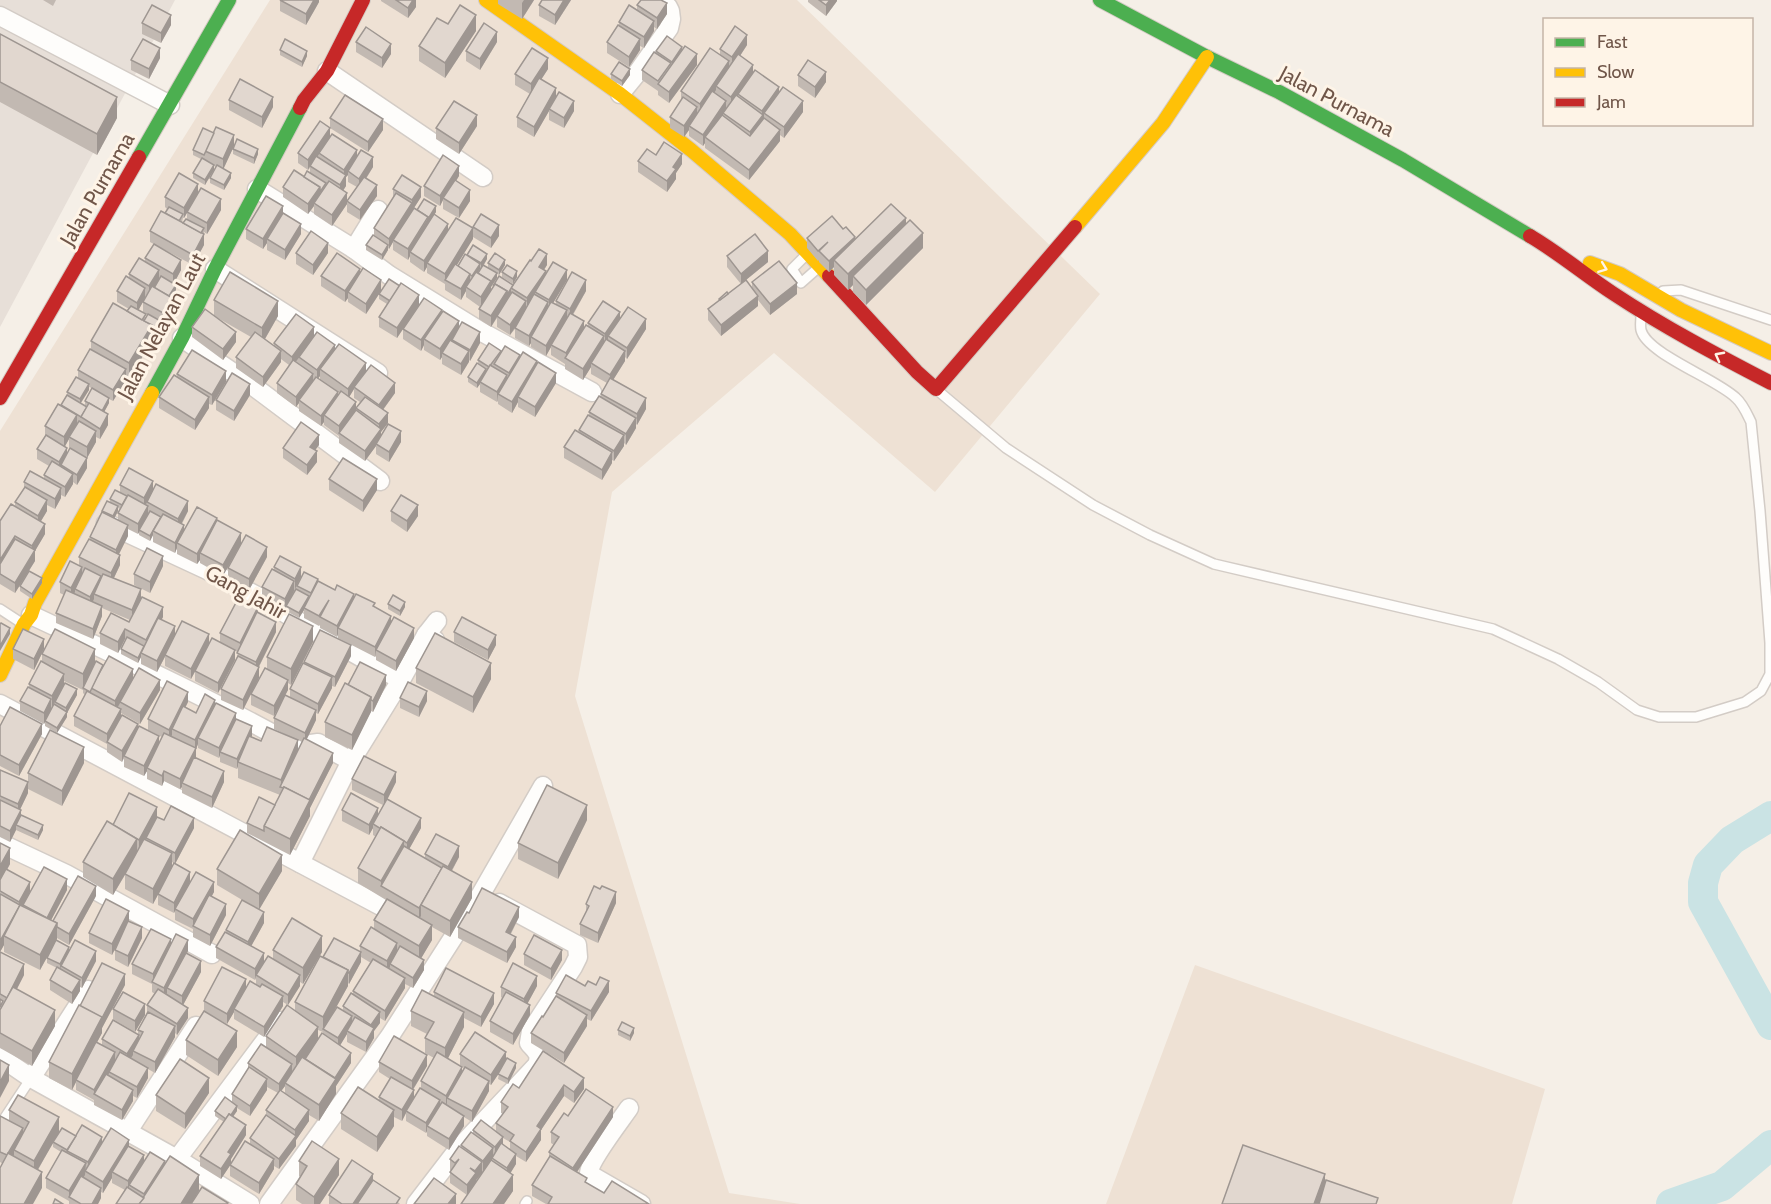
<svg xmlns="http://www.w3.org/2000/svg" width="1771" height="1204" font-family="Cabin,sans-serif">
<rect width="100%" height="100%" fill="#f5efe7"/>
<g fill="#eee1d4">
<polygon points="270,0 797,0 1100,294 935,492 774,353 612,492 575,696 729,1193 800,1204 0,1204 0,431"/>
<polygon points="1195,965 1545,1089 1512,1204 1106,1204"/>
</g>
<polygon fill="#e7dfd8" points="0,0 175,0 0,327"/>
<g fill="none" stroke-linecap="round" stroke-linejoin="round">
<g stroke="#cae3e4" stroke-width="30">
<polyline points="1771,816 1732,840 1708,865 1703,883 1703,902 1771,1025"/>
<polyline points="1671,1204 1722,1186 1771,1145"/>
</g>
<defs>
<g id="lane">
<polyline points="807,254 792,269 801,283 818,268"/>
<polyline points="1663,291 1681,290 1771,320"/>
<path d="M937 390 1006 448 1093 505 1150 535 1214 564 1493 629 1558 659 1598 682 1637 710 1659 717H1696L1745 702 1761 691 1770 674V643L1760 511 1751 422C1747 414 1743 404 1736 398 1717 379 1647 354 1641 330 1640 326 1641 320 1641 315"/>
<polyline points="0,609 23,624"/>
<polyline points="2,1122 31,1078"/>
<polyline points="525,1204 527,1201"/>
</g>
<g id="street">
<polyline points="0,16 170,105"/>
<polyline points="327,71 483,177"/>
<polyline points="620,94 638,72 669,28 671,19 670,11 668,7"/>
<polyline points="257,189 354,249 389,275 480,331 592,392"/>
<polyline points="354,249 378,210"/>
<polyline points="215,269 378,373"/>
<polyline points="182,338 253,386 380,481"/>
<polyline points="106,523 205,569 259,597 306,626 401,680"/>
<path d="M31 615C120 657 209 698 295 746L305 748 311 744 318 743 351 761"/>
<polyline points="435,640 426,635 437,621"/>
<polyline points="0,704 394,913"/>
<polyline points="0,843 66,874 212,954"/>
<polyline points="300,863 351,761 401,680 426,635"/>
<polyline points="0,1057 31,1078 177,1159 250,1204"/>
<polyline points="31,1078 88,990"/>
<path d="M629 1108C621 1120 588 1162 589 1174L641 1204"/>
<polyline points="128,1131 196,1026"/>
<polyline points="177,1159 280,1021"/>
<polyline points="269,1204 390,1036 481,894 543,786"/>
<path d="M416 1204 459 1148 537 1065C541 1054 536 1051 529 1043L531 1031 573 967 578 957 577 945 499 903"/>
</g>
<g id="fast">
<polyline points="1100,0 1207,57 1279,92 1403,160 1530,236"/>
<polyline points="139,157 229,0"/>
<polyline points="152,393 182,338 215,269 300,108"/>
</g>
<g id="slow">
<polyline points="486,0 620,94 691,150 790,234 829,276"/>
<polyline points="1075,227 1163,123 1207,57"/>
<polyline points="1590,263 1620,274 1681,310 1771,353"/>
<polyline points="0,675 24,624 31,615 35,603 152,393"/>
</g>
<g id="jam">
<polyline points="300,108 304,100 327,71 363,0"/>
<path d="M1530 236C1559 253 1585 275 1614 294 1664 327 1717 355 1771 383"/>
<polyline points="829,276 917,372 936,389 1075,227"/>
<polyline points="0,398 139,157"/>
</g>
</defs>
<use href="#lane" stroke="#d3ccc6" stroke-width="12"/>
<use href="#street" stroke="#d3ccc6" stroke-width="21"/>
<use href="#fast" stroke="#d4cbc4" stroke-width="16"/>
<use href="#slow" stroke="#d4cbc4" stroke-width="16"/>
<use href="#jam" stroke="#d4cbc4" stroke-width="16"/>
<use href="#lane" stroke="#fefdfb" stroke-width="9"/>
<use href="#street" stroke="#fefdfb" stroke-width="18"/>
<use href="#fast" stroke="#4caf50" stroke-width="14"/>
<use href="#slow" stroke="#ffc107" stroke-width="14"/>
<use href="#jam" stroke="#c62828" stroke-width="14"/>
</g>
<g fill="#c2b9b2" fill-rule="evenodd">
<polygon points="43,0 56,0 53,6"/>
<polygon points="280,0 319,0 319,2 306,25 280,11"/>
<polygon points="381,0 416,0 416,7 408,18 381,1"/>
<polygon points="498,0 534,0 522,19 498,4"/>
<polygon points="542,0 571,0 555,25 539,16 539,5"/>
<polygon points="808,0 837,0 837,1 826,16 808,2"/>
<polygon points="637,5 667,14 657,29 654,27 654,31 644,48 640,46 640,50 629,67 607,53 607,42 619,26 619,22 637,10"/>
<polygon points="142,23 171,25 161,43 142,34"/>
<polygon points="448,24 476,31 445,78 419,61 419,46"/>
<polygon points="0,34 117,118 97,155 0,102"/>
<polygon points="356,42 391,54 382,68 356,52"/>
<polygon points="497,42 480,70 466,61 466,51"/>
<polygon points="747,45 740,56 753,73 803,112 784,138 780,135 780,141 749,180 705,148 705,143 703,146 689,136 689,130 684,137 670,128 670,117 681,102 681,91 720,55 720,49"/>
<polygon points="280,50 307,56 302,67 280,55"/>
<polygon points="682,50 697,65 669,103 658,95 658,91 642,80 642,70 656,53 656,51"/>
<polygon points="160,58 149,79 131,70 131,60"/>
<polygon points="548,69 541,80 556,97 574,111 564,128 549,120 549,111 534,137 517,127 517,117 530,94 515,85 515,74"/>
<polygon points="611,74 630,75 622,86 611,79"/>
<polygon points="798,75 826,82 815,98 798,86"/>
<polygon points="229,100 273,107 262,128 229,110"/>
<polygon points="330,118 383,130 368,152 330,128"/>
<polygon points="477,126 459,154 436,139 436,128"/>
<path d="M330 138 373 167 366 179 377 196 360 220 347 212V204L332 226 314 214V206L308 214 283 197V187L304 177 310 173V168L308 170 298 163V153ZM348 175V182L357 187 347 201 343 191 346 186V177Z"/>
<polygon points="234,146 223,169 231,178 224,190 210,183 210,178 216,167 214,166 205,185 193,178 193,173 201,159 193,155 193,150"/>
<polygon points="233,149 258,154 254,164 233,154"/>
<polygon points="656,155 682,164 676,173 676,179 667,192 638,172 638,161"/>
<polygon points="459,176 456,181 470,201 459,218 443,209 443,200 440,206 424,196 424,186"/>
<polygon points="393,189 421,197 414,208 417,210 436,212 434,215 448,230 473,228 473,227 499,236 491,248 473,237 457,265 458,266 467,256 467,255 487,259 484,265 488,268 488,263 505,265 499,275 497,274 497,278 491,287 491,290 513,285 531,261 547,265 544,270 546,273 567,280 553,303 556,304 556,301 586,291 573,315 584,328 588,327 588,323 620,319 646,329 627,359 625,357 625,361 613,380 646,409 637,425 636,424 636,428 626,445 624,443 624,446 614,461 612,460 612,463 602,480 564,458 564,447 579,433 579,430 589,415 589,412 601,397 601,394 607,383 591,374 591,367 583,380 565,369 565,364 551,355 551,347 546,356 531,347 531,343 529,346 515,338 515,329 510,335 497,327 497,318 491,327 479,319 479,309 480,307 466,297 466,291 461,300 445,290 445,283 445,284 427,273 427,267 424,272 410,262 410,256 408,260 393,250 393,242 389,249 388,248 388,250 382,260 366,250 366,245 374,236 374,228 393,198"/>
<path d="M198 193 221 210 207 234 204 232V245L193 265 150 242V231L165 213 167 209 165 207V197ZM187 213V220L183 223 182 222 183 218H184Z"/>
<polygon points="283,213 301,234 285,260 267,250 267,243 263,249 246,239 246,229"/>
<polygon points="906,224 923,248 866,305 853,292 853,285 848,290 834,275 834,267 829,272 819,262 819,260 818,261 807,248 807,238 843,229 855,239"/>
<polygon points="296,253 328,253 313,275 296,264"/>
<polygon points="727,256 768,262 746,280 752,288 752,282 797,294 770,315 758,300 758,306 721,336 708,320 708,309 719,301 719,299 728,294 741,284 727,267"/>
<path d="M145 258 181 270 174 283 176 290 171 298 174 310 166 324V329L158 341 152 337V341L129 379 126 377V380L113 401 109 399V403L104 412 108 425 100 439 96 437V442L87 458 69 447V439L65 446 67 453 87 468 77 485 73 482V484L65 497 61 495V498L55 509 47 505V511L41 521 45 534 35 551V561L15 593 0 584V574L15 506V502L24 489V482L44 479V475L49 466 37 459V449L45 436V426L61 406 67 395V392L78 378V370L91 349V341L127 311 129 309 117 302V291L129 278V274L145 261ZM143 302V312L148 315 146 318 138 310ZM89 387 92 388 85 401V405L81 403 89 390Z"/>
<polygon points="502,272 517,277 513,284 502,277"/>
<polygon points="360,273 381,290 419,305 397,338 379,327 379,317 387,304 379,299 379,294 366,314 348,302 348,298 345,302 321,286 321,276"/>
<path d="M214 300 278 316 265 339 274 346V343L314 335 335 349 395 393 383 410 388 423 381 432V436L401 442 389 462 376 454V446L365 461 339 443V435V436L324 425V422L321 426 299 411V403L296 407 277 393V383L289 365 281 359V362L263 387 236 368V357L251 337 216 317 236 342 223 360 192 337V327L214 316ZM320 376V380L340 393 338 396 318 378ZM354 389V398L360 402 356 408V411L349 397Z"/>
<polygon points="442,314 480,343 470,361 469,360 461,375 442,364 442,357 440,360 424,350 424,345 421,351 403,339 403,329"/>
<polygon points="501,352 520,358 537,365 556,383 535,417 518,407 518,402 512,413 498,404 498,401 497,402 480,392 480,384 477,388 468,382 468,377 478,363 478,360"/>
<polygon points="177,374 226,382 212,405 209,404 209,408 195,430 159,408 159,397 177,377"/>
<polygon points="250,395 234,421 216,410 216,400"/>
<polygon points="319,445 315,450 317,462 307,475 283,458 283,448"/>
<polygon points="329,479 377,490 363,512 329,490"/>
<path d="M120 485 153 489 188 511 182 524 184 530 217 521 241 533 223 576 200 563V560L197 564 177 554V548L175 553 153 542V535L150 541 139 535V532L138 534 128 529V536L119 554 120 565 114 578 141 599 163 617 161 620 175 636 209 643H220V633L258 613 276 632 259 667V678L243 710 221 700V689L237 657 238 652 235 651V660L218 693 195 681V672L191 679 165 666V657L157 672 141 664V657L138 663 121 654V649L126 640 125 639 118 653 100 644V633L129 622 130 620 102 608V616L93 639 56 623V613L64 595 60 593V582L79 565V557L90 540V537L102 511 110 502V499L120 492ZM118 508 120 509 118 513V520L114 519 118 511Z"/>
<polygon points="391,511 418,516 407,532 391,521"/>
<polygon points="267,557 249,590 228,578 228,568"/>
<polygon points="163,566 150,593 134,585 134,574"/>
<polygon points="274,567 301,577 318,581 335,590 354,598 375,607 414,638 396,671 376,660 376,656 375,657 338,638 338,634 337,637 320,628 320,625 319,626 304,618 304,610 299,618 286,611 286,607 285,610 262,597 262,587 274,570"/>
<polygon points="42,583 32,599 20,591 20,586"/>
<polygon points="388,604 405,607 400,616 388,609"/>
<polygon points="454,632 496,645 488,660 454,642"/>
<polygon points="313,642 291,685 288,683 288,690 274,716 251,705 251,694 267,669 267,657"/>
<polygon points="13,649 44,649 34,670 13,659"/>
<path d="M42 654 95 663 160 690 140 724 121 713V717L138 728 159 744 162 737 148 730V719L188 702 185 708 196 713 215 704 236 719 252 737 261 741 293 738 274 729V718L290 698V689L304 664V662L351 656 335 687 332 686V688L318 714 316 713V720L306 740 333 763 310 808V816L290 855 247 833V823L275 805 280 795 238 778V766L237 769 220 762V755L219 758 198 748V744L196 749V758L224 782 212 808 182 793V787L180 789 164 781 162 786 147 779V771L144 776 124 767V758L122 762 107 752V744L74 726V716L85 695 83 693V690L64 681V684L77 695 67 713V717L57 733 45 726V722L44 724 20 711V701L29 687V684L42 662ZM298 740 302 742 298 751Z"/>
<polygon points="416,668 491,679 473,713 416,683"/>
<polygon points="348,685 386,685 373,712 371,711 352,750 325,737 325,722"/>
<polygon points="400,698 427,701 419,717 400,708"/>
<polygon points="0,726 42,734 19,776 0,766"/>
<polygon points="84,763 62,806 28,789 28,773"/>
<polygon points="0,770 28,793 20,809 21,815 43,830 38,840 16,830 10,842 0,837"/>
<path d="M352 779 396 782 387 800 421 828 409 849 425 858V854L459 857 452 871 472 898 450 937 432 927V940L421 958 424 970 413 988 405 984V988L385 1021 380 1018V1023L374 1031V1038L366 1052 347 1042V1034L340 1045 351 1063 336 1086V1094L319 1121 309 1115V1121L296 1140V1146L279 1169 274 1166V1169L259 1194 230 1176V1165L250 1143V1138L266 1115V1110L278 1093 267 1087V1090L250 1116 237 1108V1111L233 1117 246 1135 231 1159V1164L221 1179 200 1166V1156L224 1122 215 1116V1111L232 1102V1094L248 1069V1063L266 1047V1036L295 1011V1002L323 957 360 951V946L374 929V920L386 900 358 883V868L376 837 373 835V828L369 835 342 821V810L378 815 383 805 352 790ZM361 957 371 963 353 991V995L343 1006V1010L332 1015 348 986V983L349 984 361 962ZM318 1030 323 1032V1031V1034L318 1039ZM285 1086V1093L281 1091Z"/>
<polygon points="157,817 164,820 194,828 175,864 172,862 172,869 190,882 214,892 211,897 226,915 210,946 193,937 193,929 175,920 175,910 174,913 158,905 158,894 153,904 125,889 125,875 113,895 83,877 83,862 113,825"/>
<polygon points="587,820 558,879 518,859 518,843"/>
<polygon points="0,843 10,864 7,870 30,892 67,890 51,920 53,921 96,896 69,945 57,938 56,940 69,951 96,961 82,988 80,987 80,991 72,1004 50,990 50,980 57,968 47,963 47,958 56,941 40,970 4,952 4,945 0,952"/>
<polygon points="217,869 282,871 259,909 264,923 251,946 264,963 273,959 273,950 322,952 303,984 300,982 300,986 288,1005 283,1002 283,1006 264,1037 234,1019 234,1012 227,1024 216,1018 237,1047 218,1076 186,1055 186,1040 204,1012 204,1001 256,985 256,978 255,980 216,958 216,947 226,932 226,930 249,904 217,885"/>
<polygon points="600,889 616,903 598,943 580,935 580,924 586,913 586,904"/>
<polygon points="469,913 519,917 511,934 516,947 507,963 458,938 458,927"/>
<polygon points="128,921 142,938 128,967 115,960 115,950 120,939 112,955 89,943 89,933"/>
<polygon points="171,945 188,951 187,953 201,972 183,1005 188,1018 177,1035 175,1033 175,1037 155,1073 148,1069 148,1078 137,1098 133,1096 133,1101 122,1120 94,1105 94,1100 76,1090 76,1082 72,1090 49,1078 49,1062 80,1006 125,985 102,1028 102,1033 97,1042 102,1045 102,1039 138,1035 138,1030 147,1012 147,1005 155,994 152,992 152,984 132,974 132,964"/>
<polygon points="0,952 24,975 17,989 55,1026 32,1066 0,1048"/>
<polygon points="524,954 562,960 551,980 524,965"/>
<polygon points="537,986 527,1004 530,1015 513,1045 490,1032 490,1021 502,998 501,997 501,987"/>
<polygon points="585,986 609,992 591,1021 587,1019 587,1026 564,1063 531,1043 531,1033 543,1017 556,997 556,993"/>
<polygon points="434,992 494,1004 481,1027 464,1018 464,1027 448,1058 462,1071 464,1068 460,1065 460,1054 506,1060 516,1068 508,1084 498,1079 499,1073 491,1085 489,1084 489,1091 472,1122 464,1117 464,1126 449,1150 427,1136 427,1131 426,1133 406,1121 406,1113 402,1121 394,1117 394,1126 377,1152 341,1129 341,1113 379,1101 379,1097 390,1079 379,1072 379,1062 427,1066 413,1090 414,1098 421,1089 421,1081 434,1058 425,1053 425,1038 427,1034 411,1026 411,1011 434,996"/>
<polygon points="113,1009 145,1015 135,1032 113,1019"/>
<polygon points="618,1030 634,1033 630,1041 618,1035"/>
<path d="M543 1051 584 1089 574 1103 564 1096 541 1130V1140L526 1162 516 1156V1164L510 1173 513 1191 504 1204H461L467 1195 450 1183V1172L451 1171 450 1170V1159L461 1147V1145L473 1133V1130L496 1132V1123L503 1114 501 1113V1102L519 1088ZM503 1138 510 1142V1149L503 1145Z"/>
<polygon points="209,1093 185,1129 156,1111 156,1095"/>
<polygon points="9,1110 59,1133 76,1136 102,1144 129,1147 144,1162 165,1164 199,1191 116,1204 125,1190 112,1183 112,1178 103,1193 101,1192 101,1198 98,1204 69,1204 69,1201 46,1188 46,1178 61,1152 53,1147 53,1142 38,1170 42,1188 0,1162 0,1116 9,1121"/>
<polygon points="568,1116 613,1117 577,1172 587,1183 604,1193 649,1204 546,1204 532,1196 532,1185 549,1158 549,1152 554,1145 551,1143 551,1132"/>
<polygon points="299,1161 339,1175 320,1204 302,1204 296,1200 296,1184 300,1177 299,1176"/>
<polygon points="373,1180 400,1204 329,1204 329,1195"/>
</g>
<g fill="#9e9691">
<polygon points="314,0 319,0 319,2 306,25 306,14"/>
<polygon points="413,0 416,0 416,7 408,18 408,8"/>
<polygon points="524,0 534,0 522,19 522,3"/>
<polygon points="564,0 571,0 555,25 555,15"/>
<polygon points="830,0 837,0 837,1 826,16 826,5"/>
<polygon points="667,3 667,14 657,29 657,18"/>
<polygon points="171,15 171,25 161,43 161,33"/>
<polygon points="476,15 476,31 445,78 445,63"/>
<polygon points="654,21 654,31 644,48 644,37"/>
<polygon points="497,32 497,42 480,70 480,59"/>
<polygon points="747,35 747,45 732,68 732,57"/>
<polygon points="640,39 640,50 629,67 629,57"/>
<polygon points="391,44 391,54 382,68 382,58"/>
<polygon points="682,47 682,58 672,72 672,62"/>
<polygon points="160,48 160,58 149,79 149,69"/>
<polygon points="307,51 307,56 302,67 302,62"/>
<polygon points="697,54 697,65 669,103 669,92"/>
<polygon points="548,58 548,69 531,95 531,84"/>
<polygon points="729,61 729,71 716,86 716,90 700,114 700,104"/>
<polygon points="753,65 753,75 738,94 738,98 731,107 731,97"/>
<polygon points="630,69 630,75 622,86 622,81"/>
<polygon points="826,72 826,82 815,98 815,87"/>
<polygon points="779,87 779,98 764,113 764,118 750,143 750,132 762,116 762,111"/>
<polygon points="556,88 556,99 549,109 549,111 534,137 534,127"/>
<polygon points="117,97 117,118 97,155 97,134"/>
<polygon points="273,97 273,107 262,128 262,117"/>
<polygon points="574,101 574,111 564,128 564,118"/>
<polygon points="726,101 726,111 723,113 723,115 707,139 705,137 705,143 703,146 703,135"/>
<polygon points="803,101 803,112 784,138 784,127"/>
<polygon points="697,107 697,117 689,126 689,130 684,137 684,126"/>
<polygon points="477,115 477,126 459,154 459,143"/>
<polygon points="383,119 383,130 368,152 368,142"/>
<polygon points="330,128 330,138 311,166 310,166 308,170 308,160"/>
<polygon points="780,130 780,141 749,180 749,170"/>
<polygon points="234,135 234,146 223,170 223,159"/>
<polygon points="258,149 258,154 254,164 254,158"/>
<polygon points="357,150 357,161 348,171 348,175 346,177 346,186 340,195 340,185 344,179 344,170"/>
<polygon points="682,154 682,164 676,173 676,179 667,192 667,181 673,167"/>
<polygon points="373,157 373,167 359,189 359,179"/>
<polygon points="214,165 214,170 205,185 205,180"/>
<polygon points="459,166 459,176 444,199 443,198 443,200 440,206 440,196"/>
<polygon points="231,173 231,178 224,190 224,185"/>
<polygon points="198,184 198,194 184,218 184,208"/>
<polygon points="377,185 377,196 360,220 360,210"/>
<polygon points="320,187 320,198 314,203 314,206 308,214 308,204"/>
<polygon points="421,187 421,197 412,211 412,200"/>
<polygon points="470,190 470,201 459,218 459,208"/>
<polygon points="347,193 347,204 332,226 332,215"/>
<polygon points="221,199 221,210 207,234 207,223"/>
<polygon points="412,203 412,213 393,240 393,242 389,249 389,239"/>
<polygon points="283,206 283,216 267,239 267,243 263,249 263,239"/>
<polygon points="436,206 436,212 410,252 410,256 408,260 408,249"/>
<polygon points="906,218 906,234 853,276 853,285 848,290 848,274"/>
<polygon points="301,224 301,234 285,260 285,250"/>
<polygon points="448,224 448,234 427,263 427,267 424,272 424,261"/>
<polygon points="499,225 499,236 491,248 491,238"/>
<polygon points="473,228 473,239 447,281 445,280 445,284 445,274"/>
<polygon points="923,233 923,248 866,305 866,290"/>
<polygon points="204,234 204,245 193,265 193,255"/>
<polygon points="855,237 855,248 834,260 834,267 829,272 829,261"/>
<polygon points="328,243 328,253 313,275 313,265"/>
<polygon points="388,245 388,250 382,260 382,255"/>
<polygon points="768,251 768,262 741,284 741,274"/>
<polygon points="487,254 487,259 481,269 481,263"/>
<polygon points="547,254 547,265 539,277 539,267"/>
<polygon points="181,260 181,270 173,285 173,274"/>
<polygon points="505,260 505,265 499,275 499,270"/>
<polygon points="480,264 480,269 472,281 472,276"/>
<polygon points="360,269 360,279 348,292 348,298 345,302 345,291"/>
<polygon points="159,270 159,280 149,297 149,286"/>
<polygon points="567,270 567,280 549,310 549,300"/>
<polygon points="517,271 517,277 513,284 513,279"/>
<polygon points="546,271 546,281 535,292 535,298 527,309 527,298"/>
<polygon points="497,273 497,278 491,287 491,292 481,307 481,297"/>
<polygon points="470,274 470,284 466,287 466,291 461,300 461,289"/>
<polygon points="381,280 381,291 366,314 366,304"/>
<polygon points="586,280 586,291 570,319 570,309"/>
<polygon points="797,283 797,294 770,315 770,304"/>
<polygon points="176,285 176,290 168,303 168,298"/>
<polygon points="145,288 145,298 137,313 137,303"/>
<polygon points="511,288 511,293 491,327 491,316 507,291"/>
<polygon points="419,295 419,305 397,338 397,328"/>
<polygon points="758,296 758,306 721,336 721,325"/>
<polygon points="174,299 174,310 165,325 165,314"/>
<polygon points="278,301 278,316 262,344 262,328"/>
<polygon points="526,301 526,311 510,335 510,325"/>
<polygon points="548,302 548,313 531,337 531,343 529,346 529,336"/>
<polygon points="442,310 442,320 424,339 424,345 421,351 421,340"/>
<polygon points="567,310 567,321 551,345 551,347 546,356 546,346"/>
<polygon points="620,312 620,323 608,336 608,340 605,344 605,334"/>
<polygon points="646,319 646,329 627,359 627,348"/>
<polygon points="459,321 459,331 452,340 452,342 442,353 442,357 440,360 440,349"/>
<polygon points="584,321 584,331 566,358 566,353"/>
<polygon points="166,324 166,329 158,341 158,336"/>
<polygon points="152,325 152,341 129,379 129,363"/>
<polygon points="314,327 314,337 292,367 292,357"/>
<polygon points="236,332 236,342 223,360 223,349"/>
<polygon points="480,332 480,343 470,361 470,350"/>
<polygon points="604,336 604,347 591,363 591,367 583,380 583,369"/>
<polygon points="335,345 335,355 320,369 320,376 317,380 317,370"/>
<polygon points="281,351 281,362 263,387 263,377"/>
<polygon points="469,351 469,362 461,375 461,364"/>
<polygon points="625,351 625,361 610,385 610,375"/>
<polygon points="520,355 520,365 509,383 509,373"/>
<polygon points="537,361 537,371 518,397 518,402 512,413 512,402"/>
<polygon points="366,363 366,374 354,387 354,389 348,399 348,389"/>
<polygon points="126,369 126,380 113,401 113,390"/>
<polygon points="486,369 486,374 480,382 480,384 477,388 477,383"/>
<polygon points="226,371 226,382 212,405 212,395"/>
<polygon points="556,373 556,383 535,417 535,407"/>
<polygon points="313,374 313,385 299,400 299,403 296,407 296,397"/>
<polygon points="507,375 507,385 498,394 497,402 497,392"/>
<polygon points="395,383 395,393 379,415 379,405"/>
<polygon points="89,384 89,390 80,404 80,399"/>
<polygon points="250,384 250,395 234,421 234,411"/>
<polygon points="338,392 338,403 324,415 324,422 321,426 321,416"/>
<polygon points="209,397 209,408 195,430 195,420"/>
<polygon points="109,398 109,403 102,416 102,411"/>
<polygon points="646,398 646,409 637,425 637,414"/>
<polygon points="356,402 356,412 339,433 339,436 339,426"/>
<polygon points="388,413 388,423 381,432 381,439 376,444 376,446 365,461 365,451 379,431 379,424"/>
<polygon points="108,414 108,425 100,439 100,429"/>
<polygon points="77,415 77,426 69,437 69,439 64,448 64,437"/>
<polygon points="636,418 636,428 626,445 626,434"/>
<polygon points="96,431 96,442 87,458 87,447"/>
<polygon points="401,431 401,442 389,462 389,452"/>
<polygon points="319,435 319,445 310,457 310,447"/>
<polygon points="624,435 624,446 614,461 614,451"/>
<polygon points="67,448 67,458 61,465 61,469 59,472 59,462"/>
<polygon points="317,451 317,462 307,475 307,465"/>
<polygon points="612,452 612,463 602,480 602,470"/>
<polygon points="87,458 87,468 77,485 77,475"/>
<polygon points="73,474 73,484 65,497 65,487"/>
<polygon points="377,479 377,490 363,512 363,501"/>
<polygon points="153,481 153,492 147,502 144,509 144,498"/>
<polygon points="61,488 61,498 55,509 55,499"/>
<polygon points="47,500 47,511 38,526 38,516"/>
<polygon points="188,501 188,511 178,530 178,519"/>
<polygon points="418,505 418,516 407,532 407,521"/>
<polygon points="118,506 118,511 113,521 113,516"/>
<polygon points="148,506 148,516 138,534 138,524"/>
<polygon points="161,517 153,531 153,535 150,541 150,536"/>
<polygon points="217,518 217,528 200,553 200,560 197,564 197,554"/>
<polygon points="45,524 45,534 35,551 35,561 15,593 15,583 32,555 32,546"/>
<polygon points="128,525 128,536 116,560 116,550"/>
<polygon points="184,525 184,536 177,543 177,548 175,553 175,543"/>
<polygon points="241,533 241,544 223,576 223,565"/>
<polygon points="15,536 15,546 0,571 0,560"/>
<polygon points="267,547 267,557 249,590 249,579"/>
<polygon points="120,555 120,565 111,584 111,573"/>
<polygon points="163,556 163,566 150,593 150,582"/>
<polygon points="82,567 82,577 75,589 75,592 71,599 71,588"/>
<polygon points="301,567 301,577 295,589 295,579"/>
<polygon points="101,576 101,586 94,594 94,599 90,607 90,597"/>
<polygon points="42,578 42,583 32,599 32,594"/>
<polygon points="294,581 294,591 285,610 285,599"/>
<polygon points="141,589 141,600 132,621 132,610"/>
<polygon points="354,594 354,604 338,628 338,634 337,637 337,626"/>
<polygon points="309,596 309,601 304,608 304,610 299,618 299,613"/>
<polygon points="405,602 405,607 400,616 400,611"/>
<polygon points="102,606 102,616 93,639 93,629"/>
<polygon points="163,607 163,617 146,650 146,640"/>
<polygon points="258,607 258,617 240,653 240,643"/>
<polygon points="391,616 391,627 376,650 375,657 375,647"/>
<polygon points="276,622 276,632 256,672 256,662"/>
<polygon points="175,626 175,637 157,672 157,661"/>
<polygon points="313,626 313,642 291,685 291,669"/>
<polygon points="10,628 10,634 0,651 0,646"/>
<polygon points="414,628 414,638 396,671 396,661"/>
<polygon points="125,629 125,639 118,653 118,642"/>
<polygon points="209,634 209,644 191,679 191,669"/>
<polygon points="496,635 496,645 488,660 488,650"/>
<polygon points="44,639 44,649 34,670 34,659"/>
<polygon points="351,645 351,656 335,687 335,677"/>
<polygon points="144,646 141,653 141,657 138,663 138,658"/>
<polygon points="95,649 95,665 83,690 83,674"/>
<polygon points="235,650 235,660 218,693 218,683"/>
<polygon points="491,663 491,679 473,713 473,697"/>
<polygon points="259,667 259,678 243,710 243,700"/>
<polygon points="133,669 133,680 115,712 115,701"/>
<polygon points="64,674 64,685 52,707 52,696"/>
<polygon points="386,675 386,685 373,712 373,701"/>
<polygon points="332,677 332,688 318,714 318,704"/>
<polygon points="160,680 160,690 140,724 140,713"/>
<polygon points="288,680 288,690 274,716 274,706"/>
<polygon points="77,689 77,695 67,713 67,717 57,733 57,728 66,712 66,708"/>
<polygon points="427,691 427,701 419,717 419,707"/>
<polygon points="188,692 188,702 174,730 172,729 172,735 169,740 169,730"/>
<polygon points="371,697 371,712 352,750 352,735"/>
<polygon points="51,699 51,710 44,724 44,713"/>
<polygon points="215,700 215,710 198,738 198,744 196,749 196,758 182,783 182,787 180,789 180,779 195,749 195,740"/>
<polygon points="121,709 121,719 107,742 107,734"/>
<polygon points="316,710 316,720 305,743 305,733"/>
<polygon points="236,713 236,724 220,752 220,755 219,758 219,748"/>
<polygon points="42,724 42,734 19,776 19,765"/>
<polygon points="138,724 138,735 124,756 122,762 122,751"/>
<polygon points="252,726 252,736 238,762 238,766 237,769 237,759"/>
<polygon points="159,736 159,746 147,768 147,771 144,776 144,766"/>
<polygon points="298,740 298,755 281,787 281,780"/>
<polygon points="84,747 84,763 62,806 62,791"/>
<polygon points="333,753 333,763 310,808 310,816 290,855 290,839"/>
<polygon points="164,771 164,781 162,786 162,776"/>
<polygon points="224,771 224,782 212,808 212,797"/>
<polygon points="396,772 396,782 384,806 384,795"/>
<polygon points="28,782 28,793 18,814 18,804"/>
<polygon points="587,805 587,820 558,879 558,863"/>
<polygon points="157,807 157,818 139,851 139,840"/>
<polygon points="378,808 378,818 373,824 373,828 369,835 369,825"/>
<polygon points="21,810 21,820 16,825 16,830 10,842 10,831"/>
<polygon points="194,818 194,828 175,864 175,853"/>
<polygon points="421,818 421,828 407,853 407,843"/>
<polygon points="43,825 43,830 38,840 38,835"/>
<polygon points="137,839 137,854 113,895 113,879"/>
<polygon points="404,841 404,856 381,886 381,881"/>
<polygon points="459,846 459,857 448,877 448,867"/>
<polygon points="10,848 10,864 0,882 0,866"/>
<polygon points="172,853 172,869 153,904 153,889"/>
<polygon points="282,855 282,871 259,910 259,894"/>
<polygon points="190,872 190,882 174,913 174,903"/>
<polygon points="67,879 67,890 47,928 47,918"/>
<polygon points="30,882 30,892 20,911 4,936 4,945 0,952 0,941 19,905 19,902"/>
<polygon points="214,882 214,892 195,927 193,927 193,919"/>
<polygon points="472,882 472,898 450,937 450,921"/>
<polygon points="96,886 96,896 69,945 69,934"/>
<polygon points="616,892 616,903 598,943 598,933"/>
<polygon points="226,904 226,915 210,946 210,935"/>
<polygon points="421,906 421,916 419,919 419,908"/>
<polygon points="519,907 519,917 506,942 506,932"/>
<polygon points="129,911 129,921 112,955 112,944"/>
<polygon points="264,912 264,923 248,952 248,942"/>
<polygon points="57,923 57,939 40,970 40,955"/>
<polygon points="432,925 432,940 419,962 419,946"/>
<polygon points="142,927 142,938 128,967 128,956"/>
<polygon points="322,936 322,952 303,984 303,968"/>
<polygon points="516,937 516,947 507,963 507,952"/>
<polygon points="171,939 171,949 153,982 153,974"/>
<polygon points="188,940 188,951 169,989 167,988 167,993 164,998 164,988"/>
<polygon points="397,943 397,953 390,964 390,967 387,972 387,961"/>
<polygon points="69,947 69,952 61,966 60,970 60,964"/>
<polygon points="562,950 562,960 551,980 551,969"/>
<polygon points="96,951 96,961 82,988 82,978"/>
<polygon points="361,952 361,962 349,984 349,973"/>
<polygon points="264,953 264,964 256,975 255,980 255,969"/>
<polygon points="424,960 424,970 413,988 413,978"/>
<polygon points="201,961 201,972 182,1007 182,996"/>
<polygon points="24,964 24,975 7,1008 7,998"/>
<polygon points="348,970 348,986 324,1029 323,1029 323,1032 323,1017"/>
<polygon points="125,974 125,985 102,1028 102,1018"/>
<polygon points="300,975 300,986 288,1005 288,995"/>
<polygon points="537,976 537,986 524,1010 524,999"/>
<polygon points="405,978 405,988 385,1021 385,1011"/>
<polygon points="246,979 246,990 234,1009 234,1012 227,1024 227,1014"/>
<polygon points="80,980 80,991 72,1004 72,993"/>
<polygon points="609,981 609,992 591,1021 591,1011"/>
<polygon points="494,993 494,1004 481,1027 481,1017"/>
<polygon points="283,996 283,1006 264,1037 264,1027"/>
<polygon points="145,1004 145,1015 135,1032 135,1021"/>
<polygon points="530,1005 530,1015 513,1045 513,1034"/>
<polygon points="188,1008 188,1018 177,1035 177,1024"/>
<polygon points="55,1010 55,1026 32,1066 32,1051"/>
<polygon points="380,1012 380,1023 374,1031 374,1038 366,1052 366,1042 371,1033 371,1025"/>
<polygon points="464,1012 464,1027 445,1064 445,1048"/>
<polygon points="587,1015 587,1026 564,1063 564,1053"/>
<polygon points="352,1016 352,1027 347,1031 347,1034 338,1049 338,1038"/>
<polygon points="102,1017 102,1033 77,1080 76,1080 76,1082 72,1090 72,1074"/>
<polygon points="175,1026 175,1037 155,1073 155,1062"/>
<polygon points="318,1027 318,1042 296,1073 296,1057"/>
<polygon points="634,1028 634,1033 630,1041 630,1036"/>
<polygon points="237,1031 237,1047 218,1076 218,1060"/>
<polygon points="139,1035 139,1046 133,1051 133,1055 127,1064 127,1054"/>
<polygon points="115,1052 115,1062 97,1096 94,1094 94,1090"/>
<polygon points="506,1052 506,1063 491,1085 491,1075"/>
<polygon points="351,1053 351,1063 336,1086 336,1094 319,1121 319,1105 332,1081"/>
<polygon points="427,1055 427,1066 412,1091 412,1081"/>
<polygon points="516,1063 516,1068 508,1084 508,1079"/>
<polygon points="292,1064 292,1075 285,1083 285,1086 279,1094 279,1084"/>
<polygon points="9,1065 9,1081 0,1098 0,1082"/>
<polygon points="462,1067 462,1077 447,1098 447,1103 446,1106 446,1096"/>
<polygon points="148,1068 148,1078 137,1098 137,1087"/>
<polygon points="209,1078 209,1093 185,1129 185,1114"/>
<polygon points="584,1078 584,1089 574,1103 574,1092"/>
<polygon points="267,1079 267,1090 250,1116 250,1106"/>
<polygon points="489,1081 489,1091 472,1122 472,1111"/>
<polygon points="564,1085 564,1096 541,1130 541,1140 526,1162 526,1152 537,1126"/>
<polygon points="133,1090 133,1101 122,1120 122,1110"/>
<polygon points="414,1090 414,1100 406,1111 406,1113 402,1121 402,1110"/>
<polygon points="440,1100 440,1110 427,1126 427,1131 426,1133 426,1123"/>
<polygon points="237,1106 237,1111 227,1125 227,1120"/>
<polygon points="613,1107 613,1117 573,1178 573,1168"/>
<polygon points="309,1110 309,1121 296,1140 296,1146 279,1169 279,1159 295,1136 295,1130"/>
<polygon points="394,1110 394,1126 377,1152 377,1137"/>
<polygon points="464,1116 464,1126 449,1150 449,1139"/>
<polygon points="59,1117 59,1133 34,1176 34,1161"/>
<polygon points="246,1125 246,1135 231,1159 231,1164 221,1179 221,1169 228,1152"/>
<polygon points="23,1128 23,1139 14,1150 14,1155 7,1166 7,1156"/>
<polygon points="102,1137 102,1147 88,1172 88,1162"/>
<polygon points="503,1137 503,1147 495,1157 495,1147"/>
<polygon points="129,1140 129,1150 112,1172 112,1178 103,1193 103,1182"/>
<polygon points="493,1148 493,1158 492,1158 492,1160 483,1172 483,1161"/>
<polygon points="516,1154 516,1164 507,1179 507,1168"/>
<polygon points="144,1155 144,1166 129,1185 129,1190 128,1192 128,1181"/>
<polygon points="274,1159 274,1169 259,1194 259,1183"/>
<polygon points="339,1159 339,1175 320,1204 314,1204 314,1197"/>
<polygon points="165,1161 165,1172 144,1198 144,1194"/>
<polygon points="482,1162 482,1173 476,1180 476,1183 467,1195 467,1185 475,1174 475,1171"/>
<polygon points="86,1163 85,1175 71,1198 69,1197 69,1191"/>
<polygon points="42,1172 42,1188 33,1204 24,1204"/>
<polygon points="373,1174 373,1184 360,1204 353,1204"/>
<polygon points="1325,1174 1325,1194 1321,1204 1314,1204"/>
<polygon points="199,1175 199,1191 191,1204 181,1204"/>
<polygon points="513,1175 513,1191 504,1204 493,1204"/>
<polygon points="101,1188 101,1198 98,1204 92,1204"/>
<polygon points="456,1194 456,1204 448,1204"/>
</g>
<g fill="#e1d7cf" stroke="#9e9691" stroke-width="1.5">
<polygon points="280,0 314,0 306,14"/>
<polygon points="396,0 413,0 408,8"/>
<polygon points="542,0 564,0 555,15 539,5"/>
<polygon points="641,0 661,0 667,3 657,18 637,5"/>
<polygon points="819,0 830,0 826,5"/>
<polygon points="152,5 171,15 161,33 142,23"/>
<polygon points="460,5 476,15 445,63 419,46 437,18 448,24"/>
<polygon points="629,5 654,21 644,37 619,22"/>
<polygon points="484,23 497,32 480,59 466,51"/>
<polygon points="618,25 640,39 629,57 607,42"/>
<polygon points="735,26 747,35 732,57 720,49"/>
<polygon points="366,27 391,44 382,58 356,42"/>
<polygon points="0,34 117,97 97,134 0,82"/>
<polygon points="667,36 682,47 672,62 656,51"/>
<polygon points="143,39 160,48 149,69 131,60"/>
<polygon points="285,39 307,51 302,62 280,50"/>
<polygon points="685,46 697,54 669,92 658,84"/>
<polygon points="532,48 548,58 531,84 515,74"/>
<polygon points="710,48 729,61 700,104 681,91"/>
<polygon points="654,52 671,63 658,81 642,70"/>
<polygon points="738,54 753,65 731,97 716,86"/>
<polygon points="808,60 826,72 815,87 798,75"/>
<polygon points="619,62 630,69 622,81 611,74"/>
<polygon points="755,70 779,87 762,111 738,94"/>
<polygon points="539,78 556,88 534,127 517,117"/>
<polygon points="240,79 273,97 262,117 229,100"/>
<polygon points="783,87 803,101 784,127 764,113"/>
<polygon points="712,91 726,101 703,135 689,126"/>
<polygon points="559,92 574,101 564,118 549,109"/>
<polygon points="345,95 383,119 368,142 330,118"/>
<polygon points="736,95 763,115 750,132 723,113"/>
<polygon points="683,97 697,107 684,126 670,117"/>
<polygon points="454,101 477,115 459,143 436,128"/>
<polygon points="722,115 750,136 764,118 780,130 749,170 705,137"/>
<polygon points="320,121 330,128 308,160 298,153"/>
<polygon points="216,127 234,135 223,159 205,151"/>
<polygon points="203,128 214,133 204,155 193,150"/>
<polygon points="332,134 357,150 344,170 319,153"/>
<polygon points="237,139 258,149 254,158 233,149"/>
<polygon points="664,142 682,154 673,167 676,169 667,181 638,161 647,149 656,155"/>
<polygon points="361,150 373,157 359,179 348,171"/>
<polygon points="443,155 459,166 440,196 424,186"/>
<polygon points="316,156 346,175 340,185 310,166"/>
<polygon points="202,158 214,165 205,180 193,173"/>
<polygon points="217,165 231,173 224,185 210,178"/>
<polygon points="294,170 320,187 308,204 283,187"/>
<polygon points="307,171 326,183 320,192 320,187 304,177"/>
<polygon points="179,173 198,184 184,208 165,197"/>
<polygon points="402,175 421,187 412,200 393,189"/>
<polygon points="364,177 377,185 360,210 347,201"/>
<polygon points="455,180 470,190 459,208 443,198"/>
<polygon points="329,181 347,193 332,215 314,203"/>
<polygon points="201,188 221,199 207,223 187,212"/>
<polygon points="396,193 412,203 389,239 374,228"/>
<polygon points="266,196 283,206 263,239 246,229"/>
<polygon points="424,199 436,206 428,219 428,217 417,210"/>
<polygon points="891,204 906,218 848,274 834,260"/>
<polygon points="169,207 183,214 179,221 165,213"/>
<polygon points="414,208 428,217 408,249 393,240"/>
<polygon points="161,211 204,234 193,255 150,231"/>
<polygon points="283,213 301,224 285,250 267,239"/>
<polygon points="434,214 448,224 424,261 410,252"/>
<polygon points="481,214 499,225 491,238 473,227"/>
<polygon points="832,216 843,229 846,227 855,237 829,261 819,251 828,242 818,251 807,238"/>
<polygon points="456,218 473,228 445,274 427,263"/>
<polygon points="186,219 204,228 201,233 183,223"/>
<polygon points="910,220 923,233 866,290 853,276"/>
<polygon points="311,231 328,243 313,265 296,253"/>
<polygon points="755,234 768,251 741,274 727,256"/>
<polygon points="373,235 388,245 382,255 366,245"/>
<polygon points="154,244 181,260 173,274 145,258"/>
<polygon points="473,245 487,254 481,263 467,255"/>
<polygon points="539,249 547,254 539,267 546,271 527,298 511,288 530,260 531,261"/>
<polygon points="337,253 360,269 345,291 321,276"/>
<polygon points="495,253 505,260 499,270 488,263"/>
<polygon points="465,254 480,264 472,276 458,266"/>
<polygon points="139,258 159,270 149,286 129,274"/>
<polygon points="779,261 797,283 770,304 752,282"/>
<polygon points="553,262 567,270 549,300 535,292"/>
<polygon points="455,264 470,274 461,289 445,280"/>
<polygon points="483,265 497,273 491,282 478,273"/>
<polygon points="507,265 517,271 513,279 502,272"/>
<polygon points="363,268 381,280 366,304 348,292"/>
<polygon points="230,272 278,301 262,328 214,300"/>
<polygon points="476,272 491,281 481,297 466,287"/>
<polygon points="572,272 586,280 570,309 556,301"/>
<polygon points="126,276 145,288 137,303 117,291"/>
<polygon points="161,276 176,285 169,296 154,288"/>
<polygon points="499,276 513,285 507,295 507,291 495,284 493,286"/>
<polygon points="389,279 400,286 390,301 379,294"/>
<polygon points="746,280 758,296 721,325 708,309"/>
<polygon points="401,283 419,295 397,328 379,317"/>
<polygon points="495,284 507,291 491,316 479,309"/>
<polygon points="152,286 174,299 165,314 143,302"/>
<polygon points="512,292 526,301 510,325 497,316"/>
<polygon points="727,292 728,294 720,300 719,299"/>
<polygon points="534,294 548,302 529,336 515,328"/>
<polygon points="424,298 442,310 421,340 403,329"/>
<polygon points="603,301 620,312 605,334 588,323"/>
<polygon points="551,302 567,310 546,346 531,337"/>
<polygon points="113,303 152,325 129,363 91,341"/>
<polygon points="131,306 146,314 142,320 127,311"/>
<polygon points="628,307 646,319 627,348 608,336"/>
<polygon points="205,309 236,332 223,349 192,327"/>
<polygon points="443,311 459,321 440,349 424,339"/>
<polygon points="570,313 584,321 566,353 551,345"/>
<polygon points="148,314 166,324 158,336 152,332 152,325 144,321"/>
<polygon points="296,314 314,327 292,357 274,343"/>
<polygon points="462,322 480,332 470,350 452,340"/>
<polygon points="586,325 604,336 583,369 565,358"/>
<polygon points="255,332 281,351 263,377 236,357"/>
<polygon points="317,332 335,345 317,370 299,357"/>
<polygon points="606,339 625,351 610,375 591,363"/>
<polygon points="450,340 469,351 461,364 442,353"/>
<polygon points="489,343 501,351 489,367 478,360"/>
<polygon points="339,344 366,363 348,389 320,369"/>
<polygon points="505,346 520,355 509,373 494,364"/>
<polygon points="90,349 126,369 113,390 78,370"/>
<polygon points="192,350 226,371 212,395 177,374"/>
<polygon points="523,352 537,361 512,402 498,394"/>
<polygon points="293,360 313,374 296,397 277,383"/>
<polygon points="538,362 556,373 535,407 518,397"/>
<polygon points="477,363 486,369 477,383 468,377"/>
<polygon points="371,365 395,383 379,405 354,387"/>
<polygon points="490,365 507,375 497,392 480,382"/>
<polygon points="232,373 250,384 234,411 216,400"/>
<polygon points="174,375 209,397 195,420 159,397"/>
<polygon points="76,377 89,384 80,399 67,392"/>
<polygon points="316,377 338,392 321,416 299,400"/>
<polygon points="610,378 646,398 637,414 601,394"/>
<polygon points="92,388 109,398 102,411 85,401"/>
<polygon points="341,391 356,402 339,426 324,415"/>
<polygon points="67,395 87,407 81,417 61,405"/>
<polygon points="599,396 636,418 626,434 589,412"/>
<polygon points="365,397 388,413 379,424 356,408"/>
<polygon points="89,403 108,414 100,429 81,417"/>
<polygon points="58,404 77,415 64,437 45,426"/>
<polygon points="356,410 381,429 365,451 339,433"/>
<polygon points="588,415 624,435 614,451 579,430"/>
<polygon points="79,421 96,431 87,447 69,437"/>
<polygon points="301,422 319,435 310,447 317,451 307,465 283,448"/>
<polygon points="388,424 401,431 389,452 376,444"/>
<polygon points="575,430 612,452 602,470 564,447"/>
<polygon points="46,435 67,448 59,462 37,449"/>
<polygon points="70,448 87,458 77,475 61,465"/>
<polygon points="343,458 377,479 363,501 329,479"/>
<polygon points="52,461 73,474 65,487 44,475"/>
<polygon points="129,468 153,481 144,498 120,485"/>
<polygon points="30,471 61,488 55,499 24,482"/>
<polygon points="156,484 188,501 178,519 147,502"/>
<polygon points="25,487 47,500 38,516 15,502"/>
<polygon points="115,490 127,496 122,505 110,499"/>
<polygon points="128,495 148,506 138,524 118,513"/>
<polygon points="401,495 418,505 407,521 391,511"/>
<polygon points="107,501 118,506 113,516 102,511"/>
<polygon points="11,504 45,524 32,546 15,536 0,560 0,521"/>
<polygon points="197,507 217,518 197,554 177,543"/>
<polygon points="150,511 161,517 150,536 139,530"/>
<polygon points="102,512 128,525 116,550 90,537"/>
<polygon points="163,514 184,525 175,543 153,531"/>
<polygon points="217,520 241,533 223,565 200,553"/>
<polygon points="246,535 267,547 249,579 228,568"/>
<polygon points="15,539 35,550 15,583 0,574 0,564"/>
<polygon points="89,539 120,555 111,573 79,557"/>
<polygon points="147,548 163,556 150,582 134,574"/>
<polygon points="280,556 301,567 295,579 274,567"/>
<polygon points="70,561 82,567 71,588 60,582"/>
<polygon points="85,568 101,576 90,597 75,589"/>
<polygon points="272,569 294,581 285,599 262,587"/>
<polygon points="29,571 42,578 32,594 20,586"/>
<polygon points="304,572 318,579 311,593 297,586"/>
<polygon points="103,574 141,589 132,610 94,594"/>
<polygon points="318,581 335,590 337,585 354,594 337,626 320,617 329,600 319,616 304,608"/>
<polygon points="296,589 309,596 299,613 286,606"/>
<polygon points="66,590 102,606 93,629 56,613"/>
<polygon points="356,594 375,603 373,606 391,616 375,647 338,628"/>
<polygon points="393,595 405,602 400,611 388,604"/>
<polygon points="142,597 163,607 146,640 125,629 118,642 100,633 111,613 129,622"/>
<polygon points="239,597 258,607 240,643 220,633"/>
<polygon points="257,612 276,622 256,662 237,653"/>
<polygon points="289,614 313,626 291,669 267,657"/>
<polygon points="394,617 414,628 396,661 376,650"/>
<polygon points="462,617 496,635 488,650 454,632"/>
<polygon points="158,618 175,626 157,661 141,653"/>
<polygon points="182,621 209,634 191,669 165,655"/>
<polygon points="1,623 10,628 0,646 0,624"/>
<polygon points="23,629 44,639 34,659 13,649"/>
<polygon points="55,629 95,649 83,674 42,654"/>
<polygon points="320,630 351,645 335,677 304,662"/>
<polygon points="435,633 491,663 473,697 416,668"/>
<polygon points="127,637 144,646 138,658 121,649"/>
<polygon points="212,638 235,650 218,683 195,671"/>
<polygon points="109,656 133,669 115,701 91,688"/>
<polygon points="238,656 259,667 243,700 221,689"/>
<polygon points="41,661 64,674 52,696 29,684"/>
<polygon points="96,661 103,665 90,692 83,688"/>
<polygon points="360,662 386,675 373,701 371,700 371,697 348,685"/>
<polygon points="303,663 332,677 318,704 290,689"/>
<polygon points="139,668 160,680 140,713 120,702"/>
<polygon points="265,668 288,680 274,706 251,694"/>
<polygon points="167,681 188,692 169,730 148,719"/>
<polygon points="408,682 427,691 419,707 400,698"/>
<polygon points="65,683 77,689 66,708 55,702"/>
<polygon points="345,683 371,697 352,735 325,722"/>
<polygon points="28,687 51,699 44,713 20,701"/>
<polygon points="87,691 121,709 107,734 74,716"/>
<polygon points="205,694 215,700 195,740 172,729 183,706 196,713"/>
<polygon points="285,695 316,710 305,733 274,718"/>
<polygon points="216,703 236,713 219,748 198,738"/>
<polygon points="54,704 67,712 57,728 45,721"/>
<polygon points="10,707 42,724 19,765 0,755 0,726"/>
<polygon points="122,715 138,724 122,751 107,742"/>
<polygon points="236,719 252,726 237,759 220,752"/>
<polygon points="139,726 159,736 144,766 124,756"/>
<polygon points="267,727 298,740 281,780 238,762 249,736 261,741"/>
<polygon points="50,730 84,747 62,791 28,773"/>
<polygon points="164,733 196,748 180,779 164,771 162,776 147,768"/>
<polygon points="304,738 333,753 309,800 284,787 284,788 280,787"/>
<polygon points="364,756 396,772 384,795 352,779"/>
<polygon points="194,757 224,771 212,797 182,783"/>
<polygon points="0,770 28,782 18,804 0,796"/>
<polygon points="547,785 587,805 558,863 518,843"/>
<polygon points="284,787 310,800 290,839 264,826"/>
<polygon points="129,793 157,807 139,840 113,825"/>
<polygon points="351,793 378,808 369,825 342,810"/>
<polygon points="259,797 275,805 264,826 264,831 247,823"/>
<polygon points="387,799 421,818 407,843 404,841 381,827 381,829 373,824"/>
<polygon points="0,800 21,810 10,831 0,826"/>
<polygon points="171,806 194,818 175,853 146,838 157,817 164,820"/>
<polygon points="21,815 43,825 38,835 16,825"/>
<polygon points="107,821 137,839 113,879 83,862"/>
<polygon points="381,827 404,841 381,881 358,868"/>
<polygon points="240,830 282,855 259,894 217,869"/>
<polygon points="436,834 459,846 448,867 425,854"/>
<polygon points="144,839 172,853 153,889 125,874"/>
<polygon points="0,843 10,848 0,866"/>
<polygon points="404,846 442,868 419,908 381,886"/>
<polygon points="174,863 190,872 174,903 158,894"/>
<polygon points="443,866 472,882 450,921 421,905"/>
<polygon points="44,867 67,879 47,918 23,905"/>
<polygon points="6,869 30,882 19,902 0,891 0,880"/>
<polygon points="196,872 214,882 193,919 175,909"/>
<polygon points="78,876 96,886 69,934 57,927 57,923 53,921"/>
<polygon points="594,886 600,889 602,886 616,892 598,933 580,924 589,906 586,904"/>
<polygon points="482,888 519,907 506,932 516,937 507,952 458,927 467,912 469,913"/>
<polygon points="0,894 20,905 0,941"/>
<polygon points="209,895 226,904 210,935 193,926"/>
<polygon points="106,899 129,911 112,944 89,933"/>
<polygon points="387,899 432,925 419,946 374,920"/>
<polygon points="242,900 264,912 248,942 226,930"/>
<polygon points="20,905 57,923 40,955 4,936"/>
<polygon points="292,918 322,936 303,968 273,950"/>
<polygon points="128,921 142,927 128,956 115,950"/>
<polygon points="371,927 397,943 387,961 360,946"/>
<polygon points="151,929 171,939 153,974 132,964"/>
<polygon points="225,932 264,953 255,969 216,947"/>
<polygon points="176,934 188,940 164,988 152,982"/>
<polygon points="534,935 562,950 551,969 524,954"/>
<polygon points="334,938 361,952 349,973 348,973 348,970 323,957"/>
<polygon points="56,940 69,947 60,964 47,958"/>
<polygon points="75,940 96,951 82,978 61,966"/>
<polygon points="400,946 424,960 413,978 390,964"/>
<polygon points="0,952 24,964 7,998 0,994"/>
<polygon points="186,953 201,961 182,996 167,988"/>
<polygon points="268,956 300,975 288,995 256,975"/>
<polygon points="320,956 348,970 323,1017 295,1002"/>
<polygon points="373,959 405,978 385,1011 353,991"/>
<polygon points="102,963 125,974 102,1018 80,1006"/>
<polygon points="513,963 537,976 524,999 501,987"/>
<polygon points="57,967 80,980 72,993 50,980"/>
<polygon points="222,967 246,979 227,1014 204,1001"/>
<polygon points="446,968 494,993 481,1017 434,992"/>
<polygon points="566,975 585,986 588,981 596,985 600,977 609,981 591,1011 556,993"/>
<polygon points="250,981 260,987 262,984 283,996 264,1027 234,1009"/>
<polygon points="13,987 55,1010 32,1051 0,1033 0,1010"/>
<polygon points="158,989 188,1008 177,1024 147,1005"/>
<polygon points="422,990 464,1012 445,1048 425,1038 434,1022 411,1011"/>
<polygon points="123,992 145,1004 135,1021 113,1009"/>
<polygon points="506,992 530,1005 513,1034 490,1021"/>
<polygon points="351,993 380,1012 371,1025 343,1006"/>
<polygon points="556,996 587,1015 564,1053 531,1033 542,1016 543,1017"/>
<polygon points="0,999 3,1001 0,1007"/>
<polygon points="79,1005 102,1017 72,1074 49,1062"/>
<polygon points="287,1005 318,1027 296,1057 266,1036"/>
<polygon points="337,1007 352,1016 338,1038 323,1029"/>
<polygon points="204,1011 237,1031 218,1060 186,1040"/>
<polygon points="148,1012 175,1026 155,1062 133,1051 143,1032 138,1030"/>
<polygon points="355,1017 374,1028 366,1042 347,1031"/>
<polygon points="113,1020 139,1035 127,1054 102,1039"/>
<polygon points="622,1022 634,1028 630,1036 618,1030"/>
<polygon points="475,1032 506,1052 491,1075 460,1054"/>
<polygon points="322,1033 351,1053 335,1078 305,1059"/>
<polygon points="394,1036 427,1055 412,1081 379,1062"/>
<polygon points="96,1042 115,1052 94,1090 76,1080"/>
<polygon points="261,1044 292,1064 279,1084 248,1063"/>
<polygon points="543,1051 584,1078 574,1092 564,1085 537,1126 541,1129 526,1152 510,1141 514,1135 496,1123 508,1107 501,1102 513,1084 519,1088"/>
<polygon points="120,1052 148,1068 137,1087 109,1072"/>
<polygon points="437,1052 462,1067 446,1096 421,1081"/>
<polygon points="302,1057 336,1079 319,1105 285,1083"/>
<polygon points="507,1058 516,1063 508,1079 498,1074"/>
<polygon points="180,1059 209,1078 185,1114 156,1095"/>
<polygon points="0,1060 9,1065 0,1082"/>
<polygon points="249,1067 267,1079 250,1106 232,1094"/>
<polygon points="465,1067 489,1081 472,1111 447,1098"/>
<polygon points="106,1074 133,1090 122,1110 94,1094"/>
<polygon points="391,1077 414,1090 402,1110 379,1097"/>
<polygon points="358,1087 394,1110 377,1137 341,1113"/>
<polygon points="420,1088 440,1100 426,1123 406,1111"/>
<polygon points="586,1089 613,1107 573,1168 549,1152 559,1137 551,1132 564,1113 568,1116"/>
<polygon points="280,1090 309,1110 295,1130 266,1110"/>
<polygon points="18,1095 59,1117 34,1161 14,1150 29,1122 9,1110"/>
<polygon points="225,1097 237,1106 231,1115 229,1114 226,1119 215,1111"/>
<polygon points="442,1102 464,1116 449,1139 427,1126"/>
<polygon points="229,1114 246,1125 228,1152 231,1154 221,1169 200,1156"/>
<polygon points="266,1115 296,1136 279,1159 250,1138"/>
<polygon points="0,1116 23,1128 7,1155 0,1152"/>
<polygon points="481,1120 503,1137 495,1147 473,1130"/>
<polygon points="82,1125 102,1137 88,1162 67,1151"/>
<polygon points="62,1128 76,1136 67,1150 53,1142"/>
<polygon points="111,1128 129,1140 103,1182 85,1171"/>
<polygon points="471,1132 493,1148 483,1161 461,1145"/>
<polygon points="245,1141 274,1159 259,1183 230,1165"/>
<polygon points="312,1141 339,1159 314,1197 296,1184 307,1166 299,1161"/>
<polygon points="501,1143 516,1154 507,1168 492,1158"/>
<polygon points="1243,1145 1325,1174 1314,1204 1222,1204"/>
<polygon points="128,1146 144,1155 128,1181 112,1172"/>
<polygon points="459,1146 482,1162 475,1171 470,1168 476,1173 467,1185 450,1172 459,1159 455,1163 450,1159"/>
<polygon points="62,1150 86,1163 69,1191 46,1178"/>
<polygon points="150,1152 165,1161 144,1194 129,1185"/>
<polygon points="8,1153 42,1172 24,1204 0,1204 0,1168"/>
<polygon points="170,1156 199,1175 181,1204 139,1204"/>
<polygon points="550,1156 587,1178 585,1182 604,1193 612,1181 649,1204 548,1204 552,1197 532,1185"/>
<polygon points="352,1160 373,1174 353,1204 342,1204 329,1195"/>
<polygon points="491,1160 513,1175 493,1204 461,1204"/>
<polygon points="81,1176 101,1188 92,1204 81,1204 69,1197"/>
<polygon points="434,1178 456,1194 448,1204 414,1204"/>
<polygon points="373,1180 400,1198 396,1204 357,1204"/>
<polygon points="1326,1180 1378,1198 1376,1204 1319,1204"/>
<polygon points="127,1187 144,1198 139,1204 116,1204"/>
<polygon points="202,1187 228,1203 227,1204 191,1204"/>
<polygon points="55,1199 63,1204 53,1204"/>
</g>
<defs><path id="oneway-chevron" d="M-2-3.5L2.5 0L-2 3.5" fill="none" stroke-width="1.6" stroke-linecap="round" stroke-linejoin="round" transform="scale(1.5)"/></defs>
<g stroke="#fef4e7">
<use href="#oneway-chevron" transform="translate(1603 268) rotate(21)"/>
<use href="#oneway-chevron" transform="translate(1719 356) rotate(-152)"/>
</g>
<g text-anchor="middle" dominant-baseline="central" stroke-width="6" stroke-linejoin="round" paint-order="stroke">
<g font-size="21" fill="#705649" stroke="#fef4e7">
<text transform="translate(1337 101) rotate(28)">Jalan Purnama</text>
<text transform="translate(97 189) rotate(-60)">Jalan Purnama</text>
<text transform="translate(161 326) rotate(-62)">Jalan Nelayan Laut</text>
<text transform="translate(246 592) rotate(29)">Gang Jahir</text>
</g>
</g>
<rect x="1543" y="18" width="210" height="108" fill="#fef4e7" stroke="#c5b5a8" stroke-width="1.5"/>
<rect x="1555" y="38" width="30" height="9" fill="#4caf50" stroke="#c5b5a8" stroke-width="1.5"/>
<text x="1597" y="48" font-size="18" fill="#705649">Fast</text>
<rect x="1555" y="68" width="30" height="9" fill="#ffc107" stroke="#c5b5a8" stroke-width="1.5"/>
<text x="1597" y="78" font-size="18" fill="#705649">Slow</text>
<rect x="1555" y="98" width="30" height="9" fill="#c62828" stroke="#c5b5a8" stroke-width="1.5"/>
<text x="1597" y="108" font-size="18" fill="#705649">Jam</text>
</svg>
